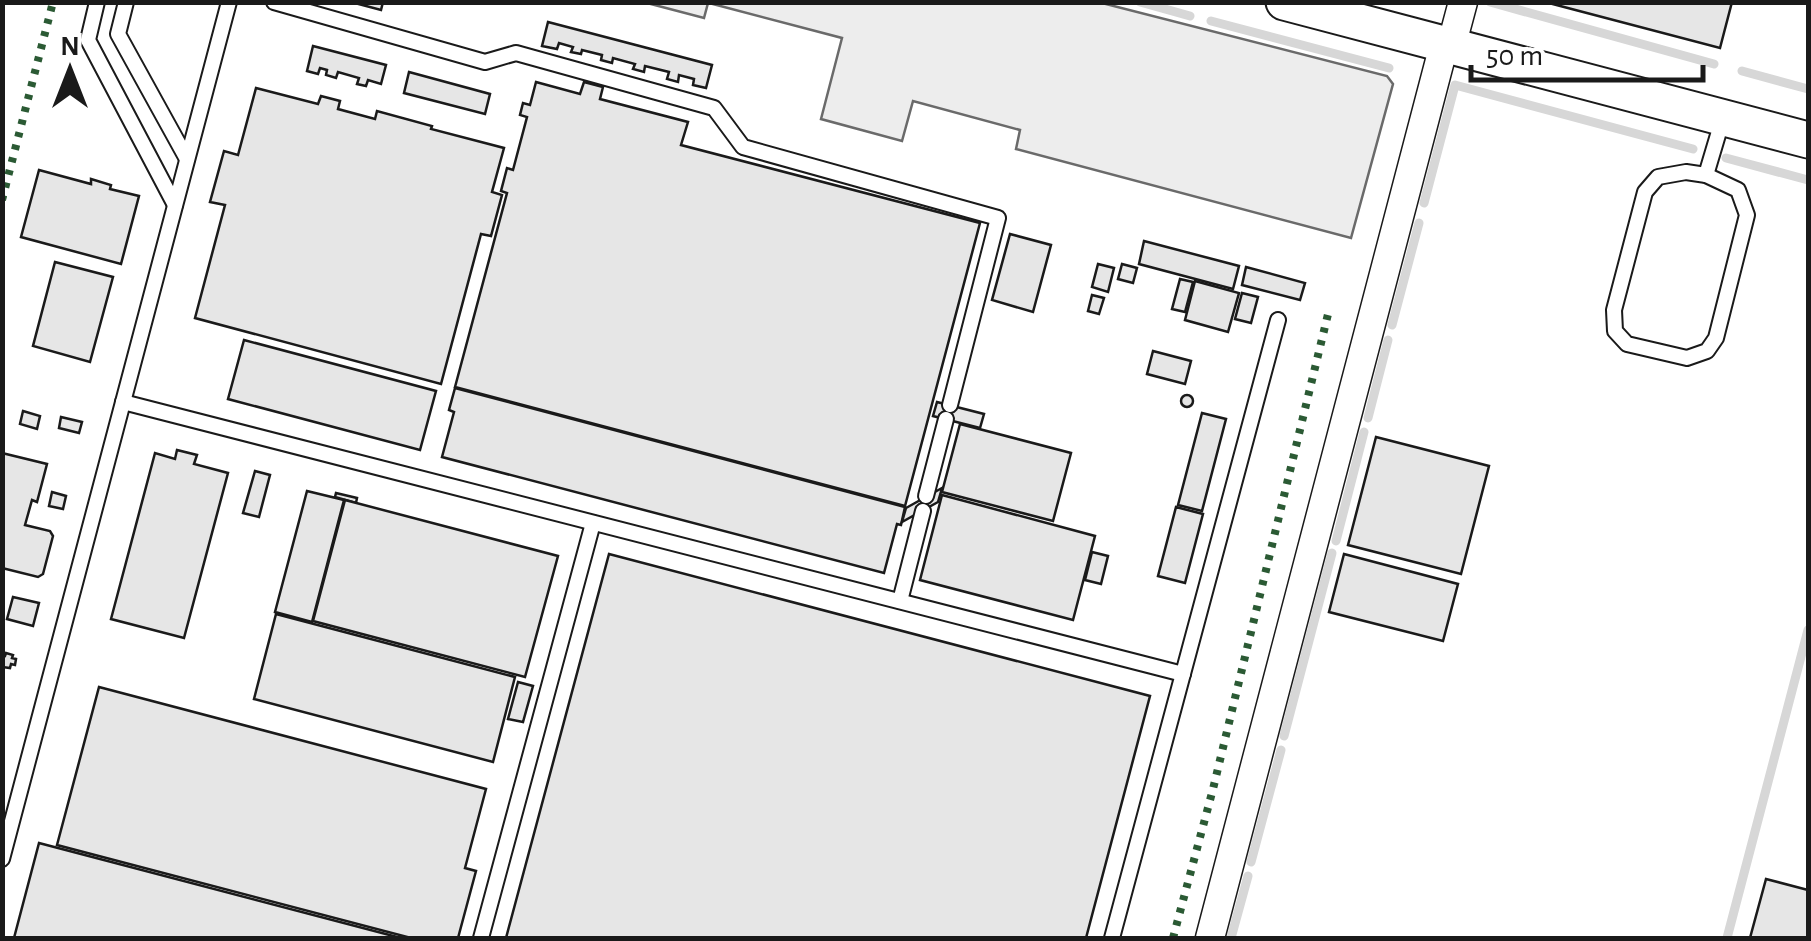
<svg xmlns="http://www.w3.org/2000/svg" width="1811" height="941" font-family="'Alegreya Sans',sans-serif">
<rect width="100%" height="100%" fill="#fff"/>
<g fill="#ededed" stroke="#6a6a6a" stroke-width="2.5">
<polygon points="647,3 708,3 704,18"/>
<polygon points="709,3 1102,3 1387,76 1393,84 1351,238 1016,149 1020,130 913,101 902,141 821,119 842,38"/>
</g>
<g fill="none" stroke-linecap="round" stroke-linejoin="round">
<g stroke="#d7d7d7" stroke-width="9">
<polyline points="1140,2 1190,16"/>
<polyline points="1490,2 1714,64"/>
<polyline points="1211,21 1389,68"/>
<polyline points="1742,71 1808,89"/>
<polyline points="1726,158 1808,180"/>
<polyline points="1424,203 1455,85 1693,149"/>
<polyline points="1392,325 1419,223"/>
<polyline points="1368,418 1388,340"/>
<polyline points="1336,541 1364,432"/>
<polyline points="1284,736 1332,553"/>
<polyline points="1251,862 1281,750"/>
<polyline points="1231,938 1248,876"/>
<polyline points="1727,938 1808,630"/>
</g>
</g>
<g fill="#e6e6e6" stroke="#1a1a1a" stroke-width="2.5">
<polygon points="351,2 383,2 381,10"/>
<polygon points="1545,2 1732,2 1720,48"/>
<polygon points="548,22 712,65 706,88 693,85 694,79 679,75 678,82 667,79 669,72 645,66 644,72 633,69 635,64 613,58 612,63 601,60 602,55 582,50 581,54 571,52 573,47 559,43 557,49 542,46"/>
<polygon points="313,46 386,65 381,84 368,80 366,86 357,84 359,78 338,72 336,78 326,75 327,70 320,68 318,74 307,71"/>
<polygon points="409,72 490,94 485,114 404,93"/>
<polygon points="536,82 580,94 584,82 603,87 600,99 688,122 681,145 980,223 905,506 455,387 507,193 501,191 507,168 513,170 527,117 520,115 523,103 530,105"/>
<polygon points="256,88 318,104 321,96 340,101 338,109 375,119 377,111 432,126 431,129 504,148 492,192 502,195 491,236 481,234 441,384 195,318 225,205 210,202 224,151 238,155"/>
<polygon points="39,170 91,184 91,179 111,185 110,189 139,196 121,264 21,237"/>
<polygon points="1010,234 1051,245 1033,312 992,300"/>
<polygon points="1144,241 1239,266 1233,289 1139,264"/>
<polygon points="55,262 113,277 90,362 33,346"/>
<polygon points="1098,264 1114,268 1108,292 1092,287"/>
<polygon points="1122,264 1137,268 1133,283 1118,279"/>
<polygon points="1246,267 1305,283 1300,300 1242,285"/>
<polygon points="1180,279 1193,282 1185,312 1172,309"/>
<polygon points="1195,281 1239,293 1228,332 1185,320"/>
<polygon points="1242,293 1258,297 1251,323 1235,319"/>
<polygon points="1092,295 1104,298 1099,314 1088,311"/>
<polygon points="244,340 436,391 420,450 228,399"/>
<polygon points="1153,351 1191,361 1185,384 1147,374"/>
<polygon points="455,388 905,507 901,525 897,524 884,573 442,457 454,412 449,410"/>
<circle cx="1187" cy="401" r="6"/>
<polygon points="937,402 984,414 980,428 933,416"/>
<polygon points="23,411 40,416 37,429 20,424"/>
<polygon points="1202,413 1226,419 1202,511 1178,505"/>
<polygon points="61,417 82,422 79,433 59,428"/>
<polygon points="960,424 1071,453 1053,521 942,492"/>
<polygon points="1376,437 1489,466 1461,574 1348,545"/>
<polygon points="177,450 197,455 194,464 228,473 184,638 111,619 155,453 175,459"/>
<polygon points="2,453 47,464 37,502 32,500 25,525 50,531 53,536 43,574 38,577 2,568"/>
<polygon points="255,471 270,475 259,517 243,513"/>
<polygon points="942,488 938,502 902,522 906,508"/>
<polygon points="307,491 344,500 312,622 275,612"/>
<polygon points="52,492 66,496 63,509 49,506"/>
<polygon points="336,493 357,498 356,503 335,497"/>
<polygon points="942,495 1095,536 1073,620 920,580"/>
<polygon points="345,500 558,556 525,677 313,621"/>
<polygon points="1176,507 1203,514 1185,583 1158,576"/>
<polygon points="1092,552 1108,556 1101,584 1085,580"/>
<polygon points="609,554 1150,696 1086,938 506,938"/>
<polygon points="1344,554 1458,584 1443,641 1329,612"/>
<polygon points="13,597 39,603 33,626 7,619"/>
<polygon points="276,614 515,677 493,762 254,699"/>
<polygon points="6,653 13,655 12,658 16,659 15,665 11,664 10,668 2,667 2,655 5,656"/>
<polygon points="518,682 533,686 523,722 508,719"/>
<polygon points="99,687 486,789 465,868 476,871 458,938 411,938 57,845"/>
<polygon points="39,843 401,938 14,938"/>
<polygon points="1766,879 1808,890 1808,938 1750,938"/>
</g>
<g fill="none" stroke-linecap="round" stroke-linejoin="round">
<defs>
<g id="service">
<polyline points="97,2 88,40 175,205"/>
<polyline points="126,2 118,34 187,159"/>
<polyline points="274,2 485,62 516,53 714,108 743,147 998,218 950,405"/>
<polygon points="1686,172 1706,175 1738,190 1747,215 1716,338 1707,351 1687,358 1627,344 1615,331 1614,310 1645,192 1658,177"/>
<polyline points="1706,175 1723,118"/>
<polyline points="123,402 1183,674"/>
<polyline points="926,496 946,419"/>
<polyline points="900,601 923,511"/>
<polyline points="2,859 229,2"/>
<polyline points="481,938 593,523"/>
<polyline points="1112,938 1278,320"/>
</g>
<g id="minor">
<polyline points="1451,47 1463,2"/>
<polyline points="1210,938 1444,45"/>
</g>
<polyline id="tertiary" points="1284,2 1808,140"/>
</defs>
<use href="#service" stroke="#1a1a1a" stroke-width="18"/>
<use href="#minor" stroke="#1a1a1a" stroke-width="31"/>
<use href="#tertiary" stroke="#1a1a1a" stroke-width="39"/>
<use href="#service" stroke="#fff" stroke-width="14"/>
<use href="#minor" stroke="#fff" stroke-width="28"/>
<use href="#tertiary" stroke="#fff" stroke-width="35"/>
<g stroke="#2b5a34" stroke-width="8" stroke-dasharray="5 8" stroke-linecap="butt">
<polyline points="2,200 53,2"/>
<polyline points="1173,938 1213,789 1329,310"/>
</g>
</g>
<rect width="1811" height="941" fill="none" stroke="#1a1a1a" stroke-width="10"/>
<g transform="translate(70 70)" stroke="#ffffff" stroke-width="8" paint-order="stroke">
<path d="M0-8L18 38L0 25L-18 38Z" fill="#1a1a1a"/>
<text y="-15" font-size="28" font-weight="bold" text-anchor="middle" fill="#1a1a1a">N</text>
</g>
<path d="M1471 65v15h232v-15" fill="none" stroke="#1a1a1a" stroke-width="5"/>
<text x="1486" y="65" font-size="30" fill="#1a1a1a" stroke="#ffffff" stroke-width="8" paint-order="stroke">50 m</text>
</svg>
